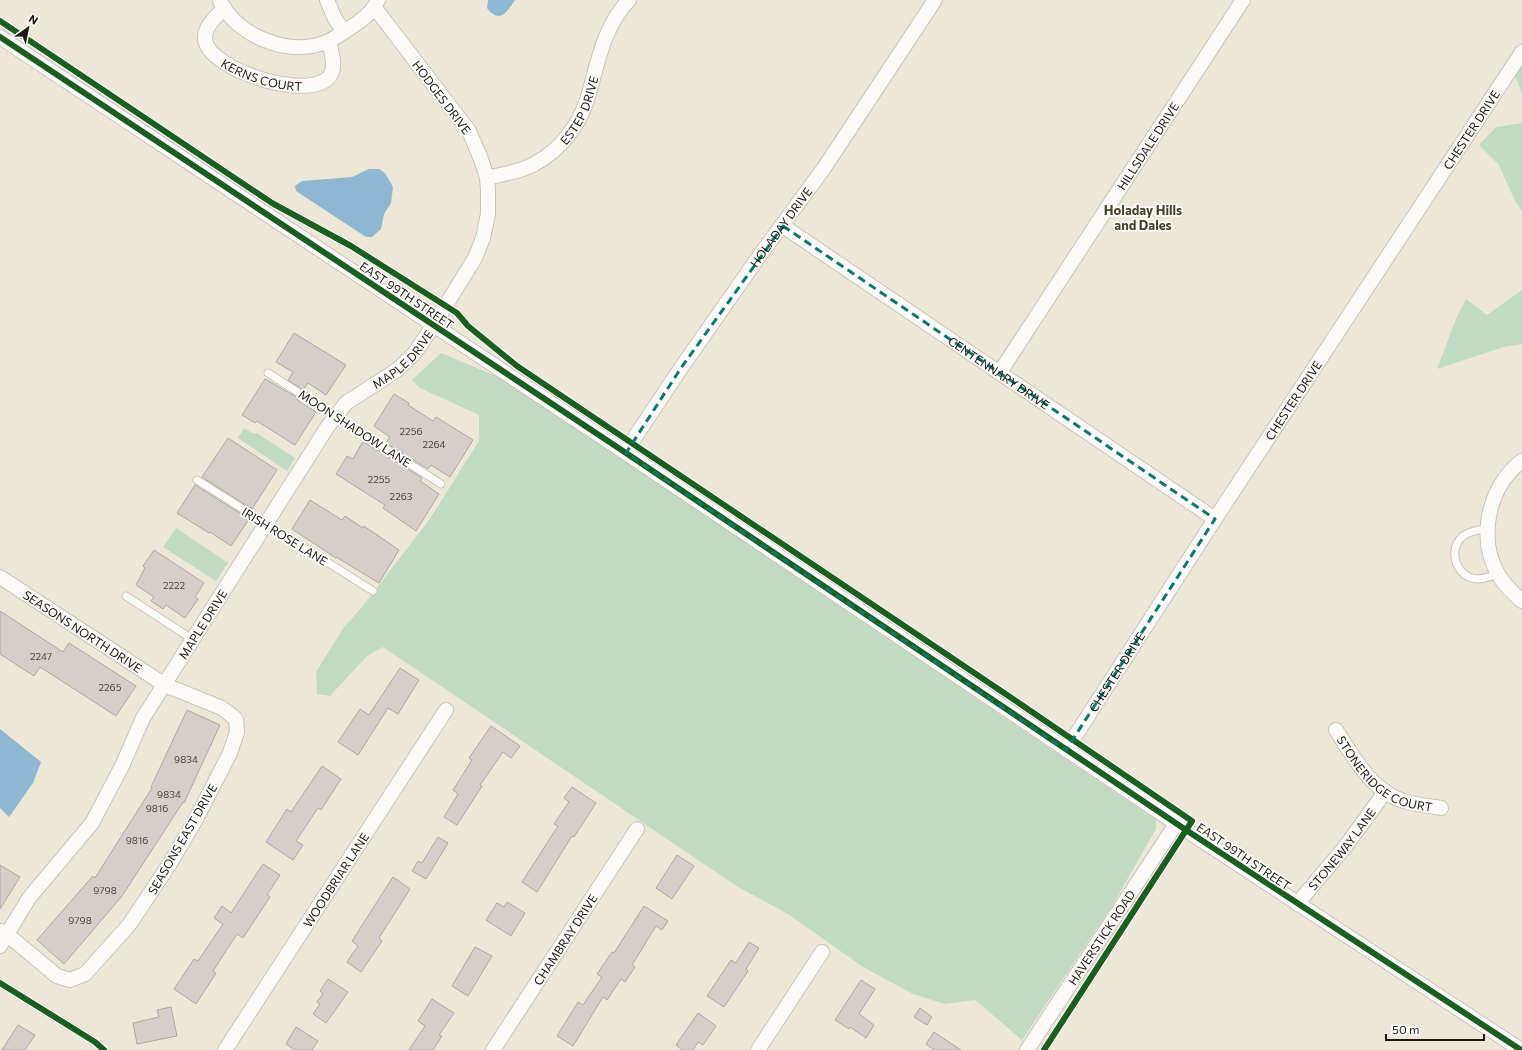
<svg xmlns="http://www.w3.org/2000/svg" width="1522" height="1050" font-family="Commissioner,sans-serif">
<rect width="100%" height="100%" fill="#ece7d7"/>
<g fill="#c1dbc3">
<polygon points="1522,63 1522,94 1514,73"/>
<polygon points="1522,123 1522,211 1515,201 1499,165 1479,145 1496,127"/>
<polygon points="1522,290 1522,344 1504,347 1437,369 1456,319 1466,299 1487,315"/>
<polygon points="441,353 501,378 532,398 1156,820 1156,829 1112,906 1022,1040 975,1000 945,1004 913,994 863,967 788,914 738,887 383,647 367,656 330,696 317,694 316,672 344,627 362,607 429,520 479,441 479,415 420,388 412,380"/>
<polygon points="244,428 252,433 258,434 295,458 287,471 238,438"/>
<polygon points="176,528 228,563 216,581 163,547"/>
</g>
<g fill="#90b7d1">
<path d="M488 0H515C506 13 500 24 487 8Z"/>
<polygon points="369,169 379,169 385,173 393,187 391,203 384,214 381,229 372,237 366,237 296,191 295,186 302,181 352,177"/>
<polygon points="0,729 41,762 33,783 9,817 0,808"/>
</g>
<g fill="#d5ceca" stroke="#ada7a2">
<polygon points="294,333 346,365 326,395 308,383 303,390 288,380 293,372 276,362"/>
<polygon points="265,379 298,398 297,400 316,412 295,445 257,421 255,423 242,415"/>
<polygon points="394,394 409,403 408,405 433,421 436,417 473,440 450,477 431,465 428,469 386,443 390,437 374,426"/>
<polygon points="228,438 277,470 252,509 202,477"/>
<polygon points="364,442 422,478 420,481 439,494 416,531 383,508 385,505 336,474 347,456 353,459 362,443"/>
<polygon points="195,485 249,519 231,546 210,532 209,533 177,513"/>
<polygon points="310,500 342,520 345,516 363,528 364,526 399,550 379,583 336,557 336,558 292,529"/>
<polygon points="154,550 204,583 195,597 198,599 185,618 166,605 163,609 151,601 154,597 136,585 145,568 143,566"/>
<polygon points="0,611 63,652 69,643 136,686 116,716 40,667 34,676 0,654"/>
<polygon points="400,668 419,680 398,714 388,708 358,755 338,742 360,709 369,715"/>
<polygon points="187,710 220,725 184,803 183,802 122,896 64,964 37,940 93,876 95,878 152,788 151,787"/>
<polygon points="491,726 520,746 511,758 503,752 480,785 482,786 457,825 444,817 458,794 453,790 472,760 469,758"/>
<polygon points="322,766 341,779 321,810 318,808 296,841 303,845 293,860 266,842 287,809 291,812"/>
<polygon points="572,787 596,803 574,837 572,836 537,892 522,882 558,826 554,824 569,802 564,798"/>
<polygon points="438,837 448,843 426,879 412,871 418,861 422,863"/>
<polygon points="677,855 694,866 672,899 656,888"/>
<polygon points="263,864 280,875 267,895 270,897 243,938 237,934 213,971 216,973 196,1004 174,989 194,959 198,961 223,924 214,918 222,906 231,913"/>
<polygon points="0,865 20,877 0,909"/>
<polygon points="393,877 410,889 379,938 382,941 361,972 347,962 358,946 352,941"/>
<polygon points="507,902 525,913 511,936 486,920 497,903 504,907"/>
<polygon points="644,906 668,921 662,930 656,926 632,965 635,967 625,982 621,979 607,1000 603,997 573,1046 557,1036 578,1002 583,1005 602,977 597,974 612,952 614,953"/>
<polygon points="749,942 759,948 746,969 748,971 724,1007 707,996 731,960 736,963"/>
<polygon points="475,947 492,956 468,996 452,986"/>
<polygon points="328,979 348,992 326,1023 313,1014 320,1004 317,1002 323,994 320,991"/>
<polygon points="861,980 875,989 859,1014 874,1025 866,1038 850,1027 849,1029 835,1020"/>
<polygon points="432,999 454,1013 439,1035 442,1036 433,1050 409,1050 425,1026 418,1021"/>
<polygon points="171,1007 177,1036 137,1044 133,1023 159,1017 157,1010"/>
<polygon points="920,1008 932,1017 927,1025 914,1017"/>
<polygon points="698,1013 716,1026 703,1045 698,1042 693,1050 682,1050 676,1045"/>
<polygon points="18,1025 35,1035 25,1050 2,1050"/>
<polygon points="296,1027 318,1041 312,1050 295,1050 286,1044"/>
<polygon points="934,1032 961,1050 934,1050 926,1044"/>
</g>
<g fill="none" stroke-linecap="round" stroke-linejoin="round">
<defs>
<g id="service">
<polyline points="268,373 441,484"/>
<polyline points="197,480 373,591"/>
<path d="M1488 529C1479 530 1469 531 1462 537 1447 551 1457 578 1477 579 1484 579 1491 576 1498 574"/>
<polyline points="126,596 192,639"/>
</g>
<g id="minor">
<polyline points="327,0 335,19 344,32"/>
<path d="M220 1C238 36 286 56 324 43 333 40 342 33 350 28 362 20 372 13 378 0"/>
<path id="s1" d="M224 9C216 16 204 27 205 39 208 71 316 104 331 74 336 64 331 51 329 41"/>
<polyline points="0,37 626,453 1186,830 1521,1050"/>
<path id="s2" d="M487 178C499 175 511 173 523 169 553 158 577 131 587 100 598 64 602 29 629 0"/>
<path id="s3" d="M783 226 1215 519"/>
<path id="s4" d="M1000 372 1243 0"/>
<path id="s5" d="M626 453 633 440 681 368 760 255 824 168 935 0"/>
<path d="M1522 461C1489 485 1477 537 1498 574 1504 585 1513 593 1522 601"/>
<path id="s6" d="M0 577 165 685 222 708 236 719 237 732 230 753 195 821 169 865 129 925 85 974 70 980 57 976 15 941 1 931"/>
<path id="s7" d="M1336 730C1353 756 1372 792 1404 801 1416 805 1429 806 1441 808"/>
<path id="s8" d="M1066 750 1215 519 1522 52"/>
<path id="s9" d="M1297 904 1345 847 1385 792"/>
<path id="s10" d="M0 946 29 898 92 823 122 766 143 718 328 426 346 403 397 370 414 354 433 326 475 258 483 238 488 214V191L487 178 481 159 469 131 375 8"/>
<path id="s11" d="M225 1050 446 710"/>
<path id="s12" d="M493 1050 637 829"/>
<polyline points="758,1050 822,952"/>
<path id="s13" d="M1027 1050 1176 824"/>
</g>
</defs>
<use href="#service" stroke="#c8c4b8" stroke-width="9"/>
<use href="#minor" stroke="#c8c4b8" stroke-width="16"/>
<use href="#service" stroke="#fcfbf9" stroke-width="7"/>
<use href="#minor" stroke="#fcfbf9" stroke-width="14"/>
<defs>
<g id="cycleway">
<polyline points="0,21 272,203 351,246 457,313 468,326 517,366 1016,701 1192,821 1044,1050"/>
<polyline points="0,37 626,453 1186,830 1521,1050"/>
<polyline points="0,983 95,1042 104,1050"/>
</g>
</defs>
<use href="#cycleway" stroke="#fff" stroke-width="8"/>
<use href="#cycleway" stroke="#1b5e20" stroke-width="6"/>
</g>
<path fill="none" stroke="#0f766e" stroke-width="3" stroke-dasharray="8 5" stroke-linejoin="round" d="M783 226 1215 519 1066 750 626 453 681 368Z"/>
<g text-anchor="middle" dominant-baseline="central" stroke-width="3.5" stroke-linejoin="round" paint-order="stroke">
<g font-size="10" fill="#4a463e">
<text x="411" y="431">2256</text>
<text x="434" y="444">2264</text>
<text x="379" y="479">2255</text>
<text x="401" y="496">2263</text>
<text x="174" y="585">2222</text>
<text x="41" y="656">2247</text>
<text x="110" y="687">2265</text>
<text x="186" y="759">9834</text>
<text x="169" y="794">9834</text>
<text x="157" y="808">9816</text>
<text x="137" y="840">9816</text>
<text x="105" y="890">9798</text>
<text x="80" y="920">9798</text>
</g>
<g font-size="12" fill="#1c190f" stroke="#fff">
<text stroke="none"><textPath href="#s1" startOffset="108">KERNS COURT</textPath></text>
<text transform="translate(442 97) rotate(53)">HODGES DRIVE</text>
<text stroke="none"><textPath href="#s2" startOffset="122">ESTEP DRIVE</textPath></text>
<text stroke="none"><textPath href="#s8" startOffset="741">CHESTER DRIVE</textPath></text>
<text stroke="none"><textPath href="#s4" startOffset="270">HILLSDALE DRIVE</textPath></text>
<text stroke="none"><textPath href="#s5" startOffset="274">HOLADAY DRIVE</textPath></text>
<text transform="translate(407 295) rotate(34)">EAST 99TH STREET</text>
<text stroke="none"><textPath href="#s10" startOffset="718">MAPLE DRIVE</textPath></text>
<text stroke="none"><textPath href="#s3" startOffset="261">CENTENNARY DRIVE</textPath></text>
<text stroke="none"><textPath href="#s8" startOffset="417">CHESTER DRIVE</textPath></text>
<text transform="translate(355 428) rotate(33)">MOON SHADOW LANE</text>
<text transform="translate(285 536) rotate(32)">IRISH ROSE LANE</text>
<text stroke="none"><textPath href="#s10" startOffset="382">MAPLE DRIVE</textPath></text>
<text stroke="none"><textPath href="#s6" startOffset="99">SEASONS NORTH DRIVE</textPath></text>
<text stroke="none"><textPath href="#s8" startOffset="93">CHESTER DRIVE</textPath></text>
<text stroke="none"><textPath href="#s7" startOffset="69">STONERIDGE COURT</textPath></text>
<text transform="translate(182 839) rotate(-60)">SEASONS EAST DRIVE</text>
<text stroke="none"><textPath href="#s9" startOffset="71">STONEWAY LANE</textPath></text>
<text transform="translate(1244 856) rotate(34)">EAST 99TH STREET</text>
<text stroke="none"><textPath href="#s11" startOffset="203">WOODBRIAR LANE</textPath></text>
<text stroke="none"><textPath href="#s13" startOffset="135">HAVERSTICK ROAD</textPath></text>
<text stroke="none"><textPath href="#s12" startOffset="132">CHAMBRAY DRIVE</textPath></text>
</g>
<g font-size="13" font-weight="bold" fill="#48412a" stroke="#fff">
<text x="1143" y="210">Holaday Hills<tspan x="1143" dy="15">and Dales</tspan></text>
</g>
</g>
<g transform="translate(28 28) rotate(33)" stroke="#ffffff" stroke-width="3" paint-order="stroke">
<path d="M0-3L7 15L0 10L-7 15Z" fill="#1c190f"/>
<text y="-6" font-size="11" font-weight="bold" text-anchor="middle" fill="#1c190f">N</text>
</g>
<path d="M1386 1034v6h98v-6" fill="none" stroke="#1c190f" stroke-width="2"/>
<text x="1392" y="1034" font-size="12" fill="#1c190f" stroke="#ffffff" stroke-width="3" paint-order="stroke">50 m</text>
</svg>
